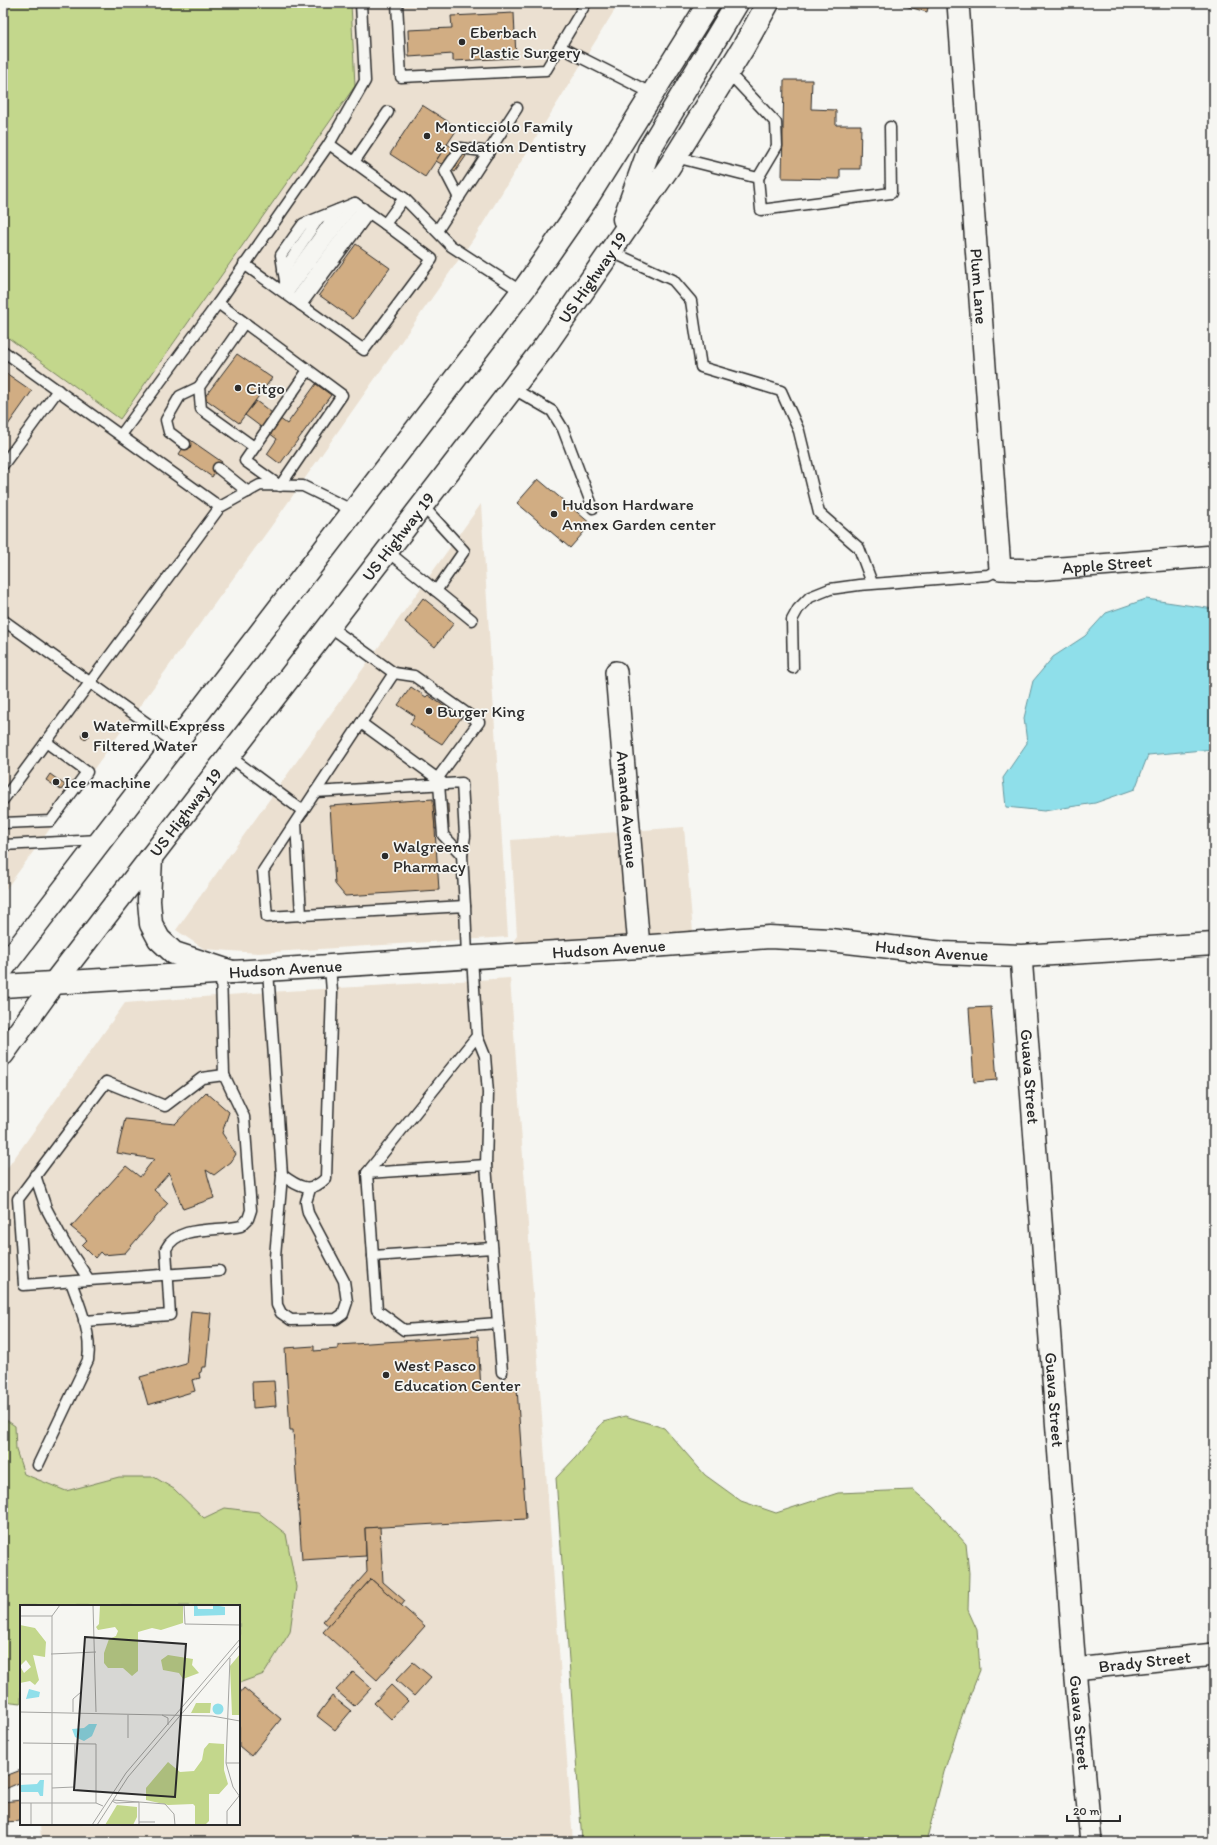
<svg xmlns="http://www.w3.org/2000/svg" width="1217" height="1845" font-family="Itim,sans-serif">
<rect width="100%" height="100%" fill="#f6f6f2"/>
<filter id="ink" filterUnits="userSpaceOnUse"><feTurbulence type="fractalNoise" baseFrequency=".025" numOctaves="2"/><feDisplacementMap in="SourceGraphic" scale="8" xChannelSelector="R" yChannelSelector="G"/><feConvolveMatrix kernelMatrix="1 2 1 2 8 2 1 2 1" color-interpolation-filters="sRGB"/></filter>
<g filter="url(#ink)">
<g fill="#ebe0d1">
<polygon points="351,3 619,3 474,238 270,528 3,893 3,334 120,419 355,86"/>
<polygon points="481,504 508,937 258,953 204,949 176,930"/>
<polygon points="684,827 693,932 511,944 517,936 511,840"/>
<polygon points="510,978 573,1842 41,1842 40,1824 239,1824 239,1683 264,1674 290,1632 296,1587 258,1512 225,1508 204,1518 174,1489 119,1477 66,1491 24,1474 16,1450 15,1426 3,1418 3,1174 125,1003 269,992"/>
</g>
<g fill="#c3d78c" stroke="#77815c">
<polygon points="3,3 351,3 355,86 120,419 3,334"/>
<polygon points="625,1416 664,1428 705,1475 741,1501 776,1513 838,1493 913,1490 933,1507 966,1544 969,1573 968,1610 977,1630 980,1670 962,1716 944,1772 927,1838 923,1842 582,1842 556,1478 576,1457 603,1422"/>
<polygon points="3,1418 15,1426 16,1450 24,1474 66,1491 119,1477 154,1477 174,1489 204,1518 225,1508 258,1512 286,1534 296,1587 290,1632 264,1674 239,1683 239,1606 21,1606 21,1703 3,1701"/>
</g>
<polygon fill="#8fdfea" stroke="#67979e" points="1146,599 1214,609 1214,749 1148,755 1135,789 1095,803 1044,811 1006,807 1003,778 1027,743 1024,718 1033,681 1053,657 1085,636 1106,613"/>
<g fill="#d1ad83" stroke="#2b2b2b">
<polygon points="894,3 929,3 927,12"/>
<polygon points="514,13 516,58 453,61 453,54 409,57 408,30 452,28 451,16"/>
<polygon points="784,80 812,80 811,109 836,110 836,125 861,125 860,169 840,169 840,179 782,178"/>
<polygon points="422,105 458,128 425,177 390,154"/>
<polygon points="447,144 466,156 455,172 436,161"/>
<polygon points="356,244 390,268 353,319 319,295"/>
<polygon points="237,354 272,378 239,423 204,398"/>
<polygon points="3,371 32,391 3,432"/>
<polygon points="316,384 331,395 280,464 267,454 277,439 245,415 256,401 287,424"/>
<polygon points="189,439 222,462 212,477 179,454"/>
<polygon points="538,479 591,524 570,548 517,503"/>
<polygon points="423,598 454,623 435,647 405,622"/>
<polygon points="411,687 426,697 428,695 461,718 442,744 410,724 415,716 398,705"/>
<polygon points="83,732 87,732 89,735 87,738 83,739 81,735"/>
<polygon points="50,774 65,785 61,790 46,780"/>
<polygon points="433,799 439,890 345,896 335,884 330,806"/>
<polygon points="448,804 449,828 435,829 433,805"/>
<polygon points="991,1007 997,1080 974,1082 969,1008"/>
<polygon points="206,1092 229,1112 222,1133 236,1154 231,1162 214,1175 206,1170 214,1198 183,1209 169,1173 154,1190 168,1203 125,1253 103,1255 100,1252 95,1258 82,1245 87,1240 71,1227 126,1166 140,1177 154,1159 117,1153 125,1119 175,1124"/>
<polygon points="191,1311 211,1313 206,1367 202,1367 201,1372 199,1373 200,1378 192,1380 195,1391 148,1405 140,1377 186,1364"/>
<polygon points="478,1336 481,1391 517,1388 526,1519 365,1528 366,1556 302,1560 293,1430 290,1430 285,1348 314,1346 314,1351 338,1349 338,1345"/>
<polygon points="274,1381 276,1406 253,1408 252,1382"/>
<polygon points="380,1527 383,1582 405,1601 401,1606 371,1579 329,1626 323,1621 367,1572 365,1528"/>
<polygon points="371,1579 425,1626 377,1680 323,1632"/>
<polygon points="413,1662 431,1677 414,1696 396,1680"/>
<polygon points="353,1672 371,1688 354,1706 336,1690"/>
<polygon points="391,1685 408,1701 391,1719 374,1703"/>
<polygon points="244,1688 281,1719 251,1756 239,1746 239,1694"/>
<polygon points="332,1696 351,1711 335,1730 317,1716"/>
<polygon points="21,1770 21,1782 3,1790 3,1777"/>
<polygon points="21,1800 21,1821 3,1822 3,1802"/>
<polygon points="5,1834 5,1841 34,1840 34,1842 3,1842 3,1835"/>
</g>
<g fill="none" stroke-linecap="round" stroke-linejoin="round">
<defs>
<g id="service">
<polyline points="397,3 401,77 546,70 586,3"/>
<polyline points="560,47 653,94"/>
<polyline points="728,72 776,123 777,146 758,178"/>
<polyline points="329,144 404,198 451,246 522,292"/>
<polyline points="675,157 758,178 761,210 891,193 890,127"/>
<polyline points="354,162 388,112"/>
<polyline points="459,198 445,171 461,148 489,152"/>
<polyline points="437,231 517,108"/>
<polyline points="612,252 673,280 691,301 701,367 781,391 799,431 819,513 859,548 872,583"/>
<polyline points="244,264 364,350 432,259 385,224 404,198"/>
<polyline points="283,271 319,218"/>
<polyline points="285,284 338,210"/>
<polyline points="287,294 281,255 303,224 355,203 385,224"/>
<polyline points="287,294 355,203"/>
<polyline points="295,300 363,208"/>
<polyline points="218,303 342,395 280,486 245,461 308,370"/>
<polyline points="301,305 369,213"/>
<polyline points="244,323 199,387 201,409 254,447"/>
<polyline points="3,351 220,507"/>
<polyline points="512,388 552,411 563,429 593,508"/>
<polyline points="121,435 218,303 329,144 365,81 361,3"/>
<polyline points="185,444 169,432 166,420 180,396 199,387"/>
<polyline points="3,465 58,390"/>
<polyline points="218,468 248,492"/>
<polyline points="422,505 464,551 436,591"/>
<polyline points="387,551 472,620"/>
<polyline points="3,620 176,744"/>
<polyline points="329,626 394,673 263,871 267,917 465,906 467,957"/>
<polyline points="793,668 792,620 798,609 810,597 830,589 859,585 988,575 1000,569"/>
<polyline points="394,673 414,676 479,722 437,779"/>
<polyline points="361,723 442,782"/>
<polyline points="229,756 303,811"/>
<polyline points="439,784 443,835 462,855"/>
<polyline points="315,792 462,783 465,836 462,855 465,906"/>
<polyline points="3,800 220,507 260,485 303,486 354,511"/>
<polyline points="296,822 301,916"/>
<polyline points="3,823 51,821 87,772 46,742"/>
<polyline points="3,845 99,840"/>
<polyline points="472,957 477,1036 485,1056 488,1093 486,1165 498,1323 404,1330 377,1310 367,1173 477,1036"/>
<polyline points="268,970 282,1175 275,1257 277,1305 281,1313 291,1320 336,1319 343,1314 347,1302 344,1281 308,1213 306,1202 310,1189"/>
<polyline points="367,1173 486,1165"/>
<polyline points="35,1175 46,1208 64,1242 89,1280 219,1271"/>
<path d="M282 1175C297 1186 310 1195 326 1178L332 992 330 966"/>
<polyline points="373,1256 492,1248"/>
<polyline points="89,1280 24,1285 18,1199 106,1082 165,1106 202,1078 224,1075"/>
<path d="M84 1321 170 1315 166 1249C178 1224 218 1232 241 1226L248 1219 251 1210 244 1117 224 1075 221 973"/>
<polyline points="498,1323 502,1372"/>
<path d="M38 1465 88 1360C92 1334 80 1306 71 1282"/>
</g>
<g id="minor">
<path id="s1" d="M958 3 1000 569 1035 570 1214 556"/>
<path id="s2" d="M616 672 639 947"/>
<path id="s3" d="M1021 956 1075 1669 1091 1842"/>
<path id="s4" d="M1075 1669 1214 1654"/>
</g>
<g id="tertiary">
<path id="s5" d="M3 986 639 947 769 937 830 940 943 953 1021 956 1214 944"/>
</g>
<g id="trunk">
<polyline points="624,219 649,150 737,3"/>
<polyline points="151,857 149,901 151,924 159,939 174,953 232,972"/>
<polyline points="3,968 527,285 586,200 709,3"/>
<path id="s6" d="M3 1054 54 983 545 346 669 167 743 48 768 3"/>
</g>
</defs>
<use href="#service" stroke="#2b2b2b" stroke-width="13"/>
<use href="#minor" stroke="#2b2b2b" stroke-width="24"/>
<use href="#tertiary" stroke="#2b2b2b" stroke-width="25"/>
<use href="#trunk" stroke="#2b2b2b" stroke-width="25"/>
<use href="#service" stroke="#f6f6f2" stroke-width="10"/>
<use href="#minor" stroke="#f6f6f2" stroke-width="21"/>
<use href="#tertiary" stroke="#f6f6f2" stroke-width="22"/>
<use href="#trunk" stroke="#f6f6f2" stroke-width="22"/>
</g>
</g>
<g fill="#2b2b2b" stroke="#f6f6f2" stroke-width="1.5">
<circle cx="462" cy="42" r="4"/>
<circle cx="427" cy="136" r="4"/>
<circle cx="238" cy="388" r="4"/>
<circle cx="554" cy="514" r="4"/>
<circle cx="429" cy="711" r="4"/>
<circle cx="85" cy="735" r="4"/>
<circle cx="56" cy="782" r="4"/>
<circle cx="385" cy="856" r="4"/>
<circle cx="386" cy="1375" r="4"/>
</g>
<g text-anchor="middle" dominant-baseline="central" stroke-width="3.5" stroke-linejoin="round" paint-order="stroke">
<g font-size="17" fill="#2b2b2b" stroke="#f6f6f2" text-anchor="start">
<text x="470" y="32">Eberbach<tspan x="470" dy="20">Plastic Surgery</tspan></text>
<text x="435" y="126">Monticciolo Family<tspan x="435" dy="20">&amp; Sedation Dentistry</tspan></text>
<text x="246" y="388">Citgo</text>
<text x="562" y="504">Hudson Hardware<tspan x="562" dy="20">Annex Garden center</tspan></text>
<text x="437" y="711">Burger King</text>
<text x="93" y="725">Watermill Express<tspan x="93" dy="20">Filtered Water</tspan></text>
<text x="64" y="782">Ice machine</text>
<text x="393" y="846">Walgreens<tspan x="393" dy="20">Pharmacy</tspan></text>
<text x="394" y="1365">West Pasco<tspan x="394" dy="20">Education Center</tspan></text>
</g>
<g font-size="17" fill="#2b2b2b" stroke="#f6f6f2">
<text stroke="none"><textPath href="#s6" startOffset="975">US Highway 19</textPath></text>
<text stroke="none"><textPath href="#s1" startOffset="284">Plum Lane</textPath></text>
<text stroke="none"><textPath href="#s6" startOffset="651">US Highway 19</textPath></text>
<text stroke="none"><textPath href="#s1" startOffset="675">Apple Street</textPath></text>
<text stroke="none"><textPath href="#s2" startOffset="138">Amanda Avenue</textPath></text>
<text stroke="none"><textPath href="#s6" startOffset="303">US Highway 19</textPath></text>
<text stroke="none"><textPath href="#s5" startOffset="607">Hudson Avenue</textPath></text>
<text stroke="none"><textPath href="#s5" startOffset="931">Hudson Avenue</textPath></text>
<text stroke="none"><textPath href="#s5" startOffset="283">Hudson Avenue</textPath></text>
<text stroke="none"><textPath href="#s3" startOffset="121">Guava Street</textPath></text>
<text stroke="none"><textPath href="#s3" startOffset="445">Guava Street</textPath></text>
<text stroke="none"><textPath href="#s4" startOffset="70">Brady Street</textPath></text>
<text stroke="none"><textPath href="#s3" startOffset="769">Guava Street</textPath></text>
</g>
</g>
<g transform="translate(20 1605)">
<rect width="220" height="220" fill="#f6f6f2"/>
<path d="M80 0H163V18L141 25 132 23 118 27V66L112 71 103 63H88L84 58V48L89 34 96 31 98 26 95 22 78 25 76 22 79 19ZM0 20 15 23 26 37 25 52 13 50 19 75 15 80 10 76 0 78ZM6 55 11 62 4 68 0 61ZM220 49V110H212L210 61ZM148 50 173 54 172 60 179 68 163 74 159 68 143 65 141 55ZM176 98H191L190 108H171ZM189 138 204 139V165L208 179 199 189H189V216L185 220 175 219V201L173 199 148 200 126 195V183L148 157 160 167 174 166 182 155 184 144ZM97 200 117 202V212L113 220H85Z" fill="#c3d78c" fill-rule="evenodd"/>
<path d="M174 0H177L178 4H193V0L205 2V10L174 11ZM9 84 20 87 19 92 6 94ZM192.5 104a5.5 5.5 0 1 1 11 0a5.5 5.5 0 1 1-11 0ZM69 119H77L72 131 64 136 55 132 52 124 64 123ZM20 175H24L23 191H20L18 187H0V180L17 179Z" fill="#8fdfea"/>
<path fill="none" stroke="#a5a5a2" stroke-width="1" d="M73 0 76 107M164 0 165 19 220 20M0 11H32M31 49 76 47M210 53 206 158 213 182 220 192M0 107 192 111 220 116M53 107V94L61 87M108 110V133M142 110 148 113V120M3 138 76 139V198M206 158H220M0 169H32M32 183 54 182 55 139M93 195 145 199 154 209 155 220M92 196 96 198 119 197M119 197V220M0 198H76L83 201M119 217H135M11 220V198M32 220V11L40 0M72 220 106 168 220 34M77 220 108 172 220 40M207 220V206L219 191"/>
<path fill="#2b2b2b" fill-opacity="0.15" stroke="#2b2b2b" stroke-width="2" d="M65 32 166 39 155 192 54 185Z"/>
<rect width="220" height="220" fill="none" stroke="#2b2b2b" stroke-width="2"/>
</g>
<rect width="1217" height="1845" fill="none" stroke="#f6f6f2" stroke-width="16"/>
<rect x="8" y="8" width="1201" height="1829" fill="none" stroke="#2b2b2b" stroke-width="1.5" filter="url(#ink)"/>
<path d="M1067 1815v6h53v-6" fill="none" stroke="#2b2b2b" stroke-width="2"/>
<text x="1073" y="1815" font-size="12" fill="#2b2b2b" stroke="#f6f6f2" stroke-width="3" paint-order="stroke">20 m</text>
</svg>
